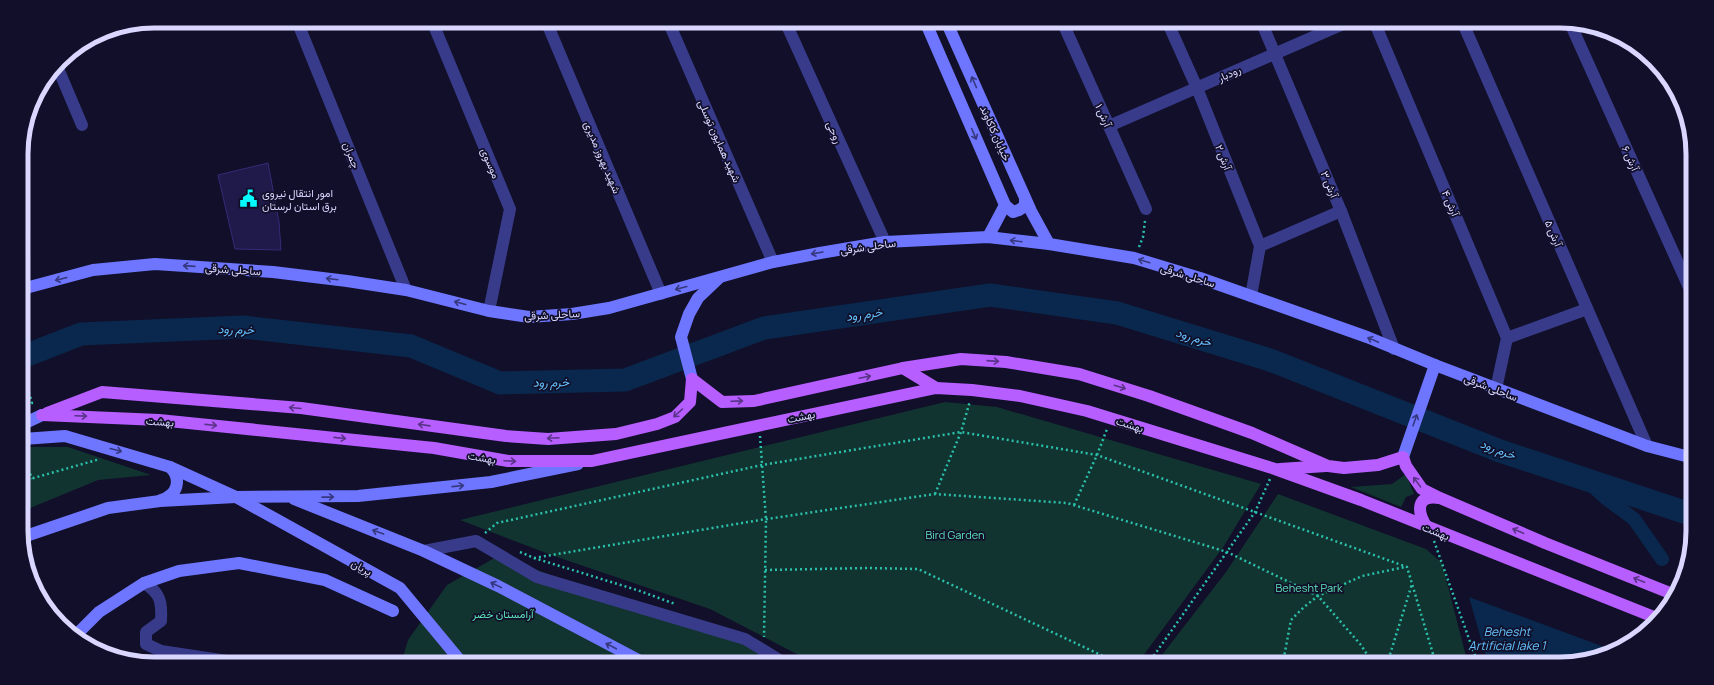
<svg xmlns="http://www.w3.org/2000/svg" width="1714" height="685" font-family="Manrope,Vazirmatn,sans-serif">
<rect width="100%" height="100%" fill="#110f29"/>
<g fill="#123430">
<polygon points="945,402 997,407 1261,484 1224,546 1137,664 816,664 710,609 554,556 460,520"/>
<polygon points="23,447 68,447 151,475 98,480 23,511"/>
<polygon points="1406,474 1414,494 1406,497 1401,507 1351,487 1392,484"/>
<polygon points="1278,494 1426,549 1442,563 1468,664 1155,664 1226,572"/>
<polygon points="498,556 762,651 780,664 401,664 408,640 447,585"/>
</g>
<path fill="#0a284d" d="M1469 597 1615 651C1577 671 1529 664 1488 664Z"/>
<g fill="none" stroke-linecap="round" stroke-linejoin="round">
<polyline stroke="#0a284d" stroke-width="14" points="1585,479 1607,499 1634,519 1662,559"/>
<polyline stroke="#0a284d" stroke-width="23" points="22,357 81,334 243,327 411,346 500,383 625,380 764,328 990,295 1117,313 1270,360 1500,451 1693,515"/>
</g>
<polygon fill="#201a4b" stroke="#342b78" points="268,163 279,222 281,250 235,249 218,175"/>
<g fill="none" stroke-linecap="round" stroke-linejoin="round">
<g stroke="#2ac0ab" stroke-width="2.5" stroke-dasharray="2 3" stroke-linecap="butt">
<polyline points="1139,247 1143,237 1145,221"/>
<polyline points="23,373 32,403 23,406"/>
<polyline points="760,436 766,520 764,637"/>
<polyline points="23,455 32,479"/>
<polyline points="23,481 100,459"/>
<polyline points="935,494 961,432 970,401"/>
<polyline points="1074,505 1097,455 1107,429"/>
<polyline points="485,533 497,523 762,465 961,432 1097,455 1407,567 1436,664"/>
<polyline points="1434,541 1478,664"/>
<polyline points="520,552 534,558 640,591 675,604"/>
<polyline points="534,558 760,520 935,494 1067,503 1227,552 1318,596 1361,645 1373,664"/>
<polyline points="765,570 868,568 918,569 1120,664"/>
<polyline points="797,659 803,664"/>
<polyline points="1148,664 1255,512 1270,479"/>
<polyline points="1286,664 1284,657 1291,620 1304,607 1318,596 1362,576 1405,567"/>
<polyline points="1387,664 1412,584"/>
</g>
<g stroke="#383b8a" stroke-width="12">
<polyline points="297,21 406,290"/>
<polyline points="432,21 510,209 489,311"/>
<polyline points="546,21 661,294"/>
<polyline points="668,21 773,262"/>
<polyline points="785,21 885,242"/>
<polyline points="1062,21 1146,209"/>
<polyline points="1167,21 1197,88 1260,246 1251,296"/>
<polyline points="1261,21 1341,211 1394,349"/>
<polyline points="1374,21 1507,338 1496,389"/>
<polyline points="1462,21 1647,446"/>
<polyline points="1570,23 1692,294"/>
<polyline points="57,66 82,125"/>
<polyline points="1109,126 1350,21"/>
<polyline points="1260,246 1341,211"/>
<polyline points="1507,338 1587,309"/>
<polyline points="424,551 476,541 537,577 745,639 786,664"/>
<path d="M144 583C161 593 162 603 161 621L146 632V644L161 651 247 664"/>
</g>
<g stroke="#6e76ff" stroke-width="12">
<polyline points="925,21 1005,205 988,237"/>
<polyline points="946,21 1031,211 1049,244"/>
<polyline points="1005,205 1013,212 1019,210 1025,206 1025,198"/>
<polyline points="22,289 93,270 155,264 273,272 347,281 406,290 489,311 529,317 572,314 609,308 773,262 820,253 885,242 988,237 1049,244 1134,258 1200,278 1367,337 1435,365 1647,446 1693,458"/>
<polyline points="692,379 681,337 689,314 698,298 718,279"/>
<polyline points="23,424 42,415"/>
<polyline points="23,439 65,436 170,467 236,497 400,588 463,664"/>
<polyline points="1403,457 1435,365"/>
<polyline points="294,499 424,551 498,586 646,664"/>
<path d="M161 500C178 495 182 479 170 467"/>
<polyline points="23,537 108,508 160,501 236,497 358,496 491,482 578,464"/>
<polyline points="77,634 99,612 144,583 179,571 239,563 325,580 393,611"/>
</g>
<g stroke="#b65eff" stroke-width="12">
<polyline points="903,368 936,388"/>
<polyline points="692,379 722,402 754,401 903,368 961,359 1006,362 1079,374 1149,396 1252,433 1328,466 1344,468 1378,465 1403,457 1406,466 1422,489 1440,498 1545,543 1675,595"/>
<polyline points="47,413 102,392 301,408 506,436 548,439 616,434 657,424 675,417 690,402 692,379"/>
<polyline points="42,415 159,420 434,448 508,461 592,461 936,388 972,390 1020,396 1087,411 1275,469 1361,500 1659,619"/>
<polyline points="1280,469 1326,466"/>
<path d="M1426 526C1417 511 1416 495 1439 498"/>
</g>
</g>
<defs><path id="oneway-shaft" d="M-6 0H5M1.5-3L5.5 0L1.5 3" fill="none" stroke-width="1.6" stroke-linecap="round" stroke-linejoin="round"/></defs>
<g stroke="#36387f">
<use href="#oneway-shaft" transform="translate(974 82) rotate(-114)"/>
<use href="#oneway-shaft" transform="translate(974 134) rotate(67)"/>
<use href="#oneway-shaft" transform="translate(1016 241) rotate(-173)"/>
<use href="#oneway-shaft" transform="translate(817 253) rotate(170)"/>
<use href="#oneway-shaft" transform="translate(1144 261) rotate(-163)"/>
<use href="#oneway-shaft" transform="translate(189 266) rotate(-176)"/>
<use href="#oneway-shaft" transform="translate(61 279) rotate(166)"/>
<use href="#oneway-shaft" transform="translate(332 279) rotate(-173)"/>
<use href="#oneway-shaft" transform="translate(681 288) rotate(165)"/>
<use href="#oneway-shaft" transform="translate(460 303) rotate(-165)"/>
<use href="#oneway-shaft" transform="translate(1373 340) rotate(-157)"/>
<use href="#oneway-shaft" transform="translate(1415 420) rotate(-71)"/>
<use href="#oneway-shaft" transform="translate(116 450) rotate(15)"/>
<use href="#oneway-shaft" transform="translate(458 486) rotate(-6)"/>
<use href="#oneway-shaft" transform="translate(328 497) rotate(-1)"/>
<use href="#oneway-shaft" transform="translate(378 532) rotate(-160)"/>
<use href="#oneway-shaft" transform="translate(496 585) rotate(-154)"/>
<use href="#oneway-shaft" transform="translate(611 646) rotate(-152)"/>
</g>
<g stroke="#5b3389">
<use href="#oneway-shaft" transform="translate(993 361) rotate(4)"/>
<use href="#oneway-shaft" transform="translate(865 377) rotate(-12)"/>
<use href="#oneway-shaft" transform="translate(1120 387) rotate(17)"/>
<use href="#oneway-shaft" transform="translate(737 401) rotate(-2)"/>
<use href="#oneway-shaft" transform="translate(295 408) rotate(-175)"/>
<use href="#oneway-shaft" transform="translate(678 413) rotate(138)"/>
<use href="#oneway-shaft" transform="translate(81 416) rotate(2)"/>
<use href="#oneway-shaft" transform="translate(211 425) rotate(6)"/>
<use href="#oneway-shaft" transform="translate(424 425) rotate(-172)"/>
<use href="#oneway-shaft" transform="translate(340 438) rotate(6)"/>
<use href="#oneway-shaft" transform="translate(553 438) rotate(177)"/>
<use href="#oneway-shaft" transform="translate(510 461) rotate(3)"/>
<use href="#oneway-shaft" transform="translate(1417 482) rotate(-126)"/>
<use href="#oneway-shaft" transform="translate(1518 531) rotate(-157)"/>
<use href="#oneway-shaft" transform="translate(1639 580) rotate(-158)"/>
</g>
<defs>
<symbol id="civic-bare" viewBox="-9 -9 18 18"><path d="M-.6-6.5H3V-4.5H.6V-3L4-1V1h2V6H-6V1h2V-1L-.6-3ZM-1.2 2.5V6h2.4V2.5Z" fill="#03faff" stroke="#110f29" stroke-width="2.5" paint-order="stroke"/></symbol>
</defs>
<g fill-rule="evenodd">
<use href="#civic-bare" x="236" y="186" width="25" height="25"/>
</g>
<g text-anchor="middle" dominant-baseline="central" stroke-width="3.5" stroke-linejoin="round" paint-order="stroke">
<g font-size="11" fill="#d9d7ff" stroke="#110f29">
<text transform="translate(1229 73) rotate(-24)">رودبار</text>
<text transform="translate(1104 115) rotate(66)">آرش ۱</text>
<text transform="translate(835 132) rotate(66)">روحی</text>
<text transform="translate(996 133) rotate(66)">خیابان کاکاوند</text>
<text transform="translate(720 141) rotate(66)">شهید همایون توسلی</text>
<text transform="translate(352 155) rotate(68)">چمران</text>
<text transform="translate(603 157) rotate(67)">شهید بهروز مدیری</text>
<text transform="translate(1224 157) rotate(68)">آرش ۲</text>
<text transform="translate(1631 158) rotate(66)">آرش ۶</text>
<text transform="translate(491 163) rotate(67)">موسوی</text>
<text transform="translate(1330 184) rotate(67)">آرش ۳</text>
<text transform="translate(1451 203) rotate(67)">آرش ۴</text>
<text transform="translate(1554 233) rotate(67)">آرش ۵</text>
<text transform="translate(868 246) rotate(-8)">ساحلی شرقی</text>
<text transform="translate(233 269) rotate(4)">ساحلی شرقی</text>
<text transform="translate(1188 275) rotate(17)">ساحلی شرقی</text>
<text transform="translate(552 314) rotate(-3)">ساحلی شرقی</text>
<text transform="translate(1491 387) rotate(21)">ساحلی شرقی</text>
<text transform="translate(801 416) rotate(-12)">بهشت</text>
<text transform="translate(160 421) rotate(4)">بهشت</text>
<text transform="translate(1130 424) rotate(17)">بهشت</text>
<text transform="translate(482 457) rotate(10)">بهشت</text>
<text transform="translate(1436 531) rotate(22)">بهشت</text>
<text transform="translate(362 567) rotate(29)">پریان</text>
</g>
<g font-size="11" fill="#d9d7ff" stroke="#110f29" text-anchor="start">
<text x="262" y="192">امور انتقال نیروی<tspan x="262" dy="13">برق استان لرستان</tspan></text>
</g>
<g font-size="11" fill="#5de5b8" stroke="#110f29">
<text x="955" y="534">Bird Garden</text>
<text x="1309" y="587">Behesht Park</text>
<text x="503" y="613">آرامستان خضر</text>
</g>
<g font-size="12" font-style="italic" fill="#65c4ff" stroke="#110f29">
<text transform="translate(864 314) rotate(-8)">خرم رود</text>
<text transform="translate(236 329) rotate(1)">خرم رود</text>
<text transform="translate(1194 337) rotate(17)">خرم رود</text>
<text transform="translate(551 382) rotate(-1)">خرم رود</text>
<text transform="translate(1498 449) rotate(20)">خرم رود</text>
<text x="1507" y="631">Behesht<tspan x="1507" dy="14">Artificial lake 1</tspan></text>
</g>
</g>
<path d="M0 0H1714V685H0ZM154 28H1560A126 126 0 0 1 1686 154V531A126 126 0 0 1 1560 657H154A126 126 0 0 1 28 531V154A126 126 0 0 1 154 28Z" fill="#110f29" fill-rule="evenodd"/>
<path fill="none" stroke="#d9d7ff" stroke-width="5" d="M154 28H1560A126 126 0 0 1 1686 154V531A126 126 0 0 1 1560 657H154A126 126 0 0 1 28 531V154A126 126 0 0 1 154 28Z"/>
</svg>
